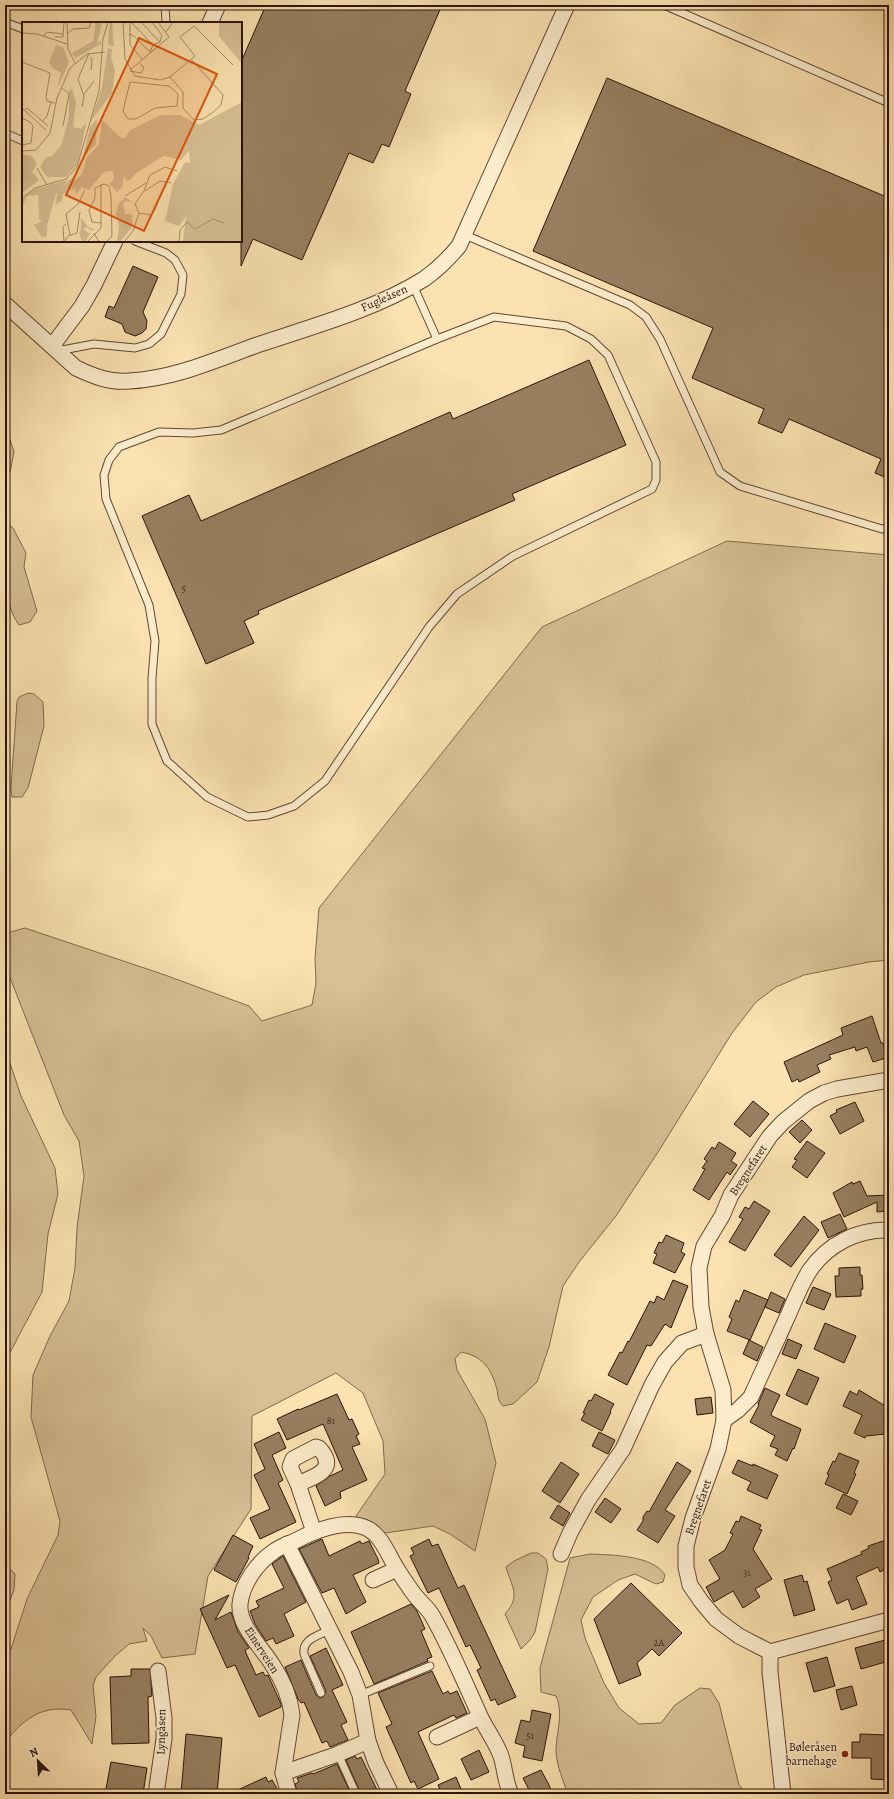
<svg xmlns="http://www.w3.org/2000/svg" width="894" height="1799" font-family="Alegreya,serif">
<rect width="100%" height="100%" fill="#fbe2b0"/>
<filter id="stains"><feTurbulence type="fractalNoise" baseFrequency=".005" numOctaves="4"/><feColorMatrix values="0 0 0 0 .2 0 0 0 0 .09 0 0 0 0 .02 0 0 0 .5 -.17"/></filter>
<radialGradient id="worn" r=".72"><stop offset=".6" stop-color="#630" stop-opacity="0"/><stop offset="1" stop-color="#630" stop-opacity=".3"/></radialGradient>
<g fill="#d8bf94" stroke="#82694e">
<polygon points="5,428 7,430 14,452 10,472 5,484"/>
<path d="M5 521 13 528 26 553 24 567 37 611 30 622 19 625C0 599 5 553 5 521Z"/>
<path d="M727 541 889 555V960L869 962 804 975 776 987 756 1002 732 1033 660 1149 616 1216 579 1262 563 1286 549 1347 537 1382 513 1404 503 1406C496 1399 499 1394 496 1386 490 1366 481 1356 461 1352L455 1359 457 1370 485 1419 496 1463 475 1551 450 1534 433 1526 385 1533 356 1516 385 1474 383 1441 363 1393 336 1373 252 1416 251 1509 208 1576 195 1654 162 1658 151 1636 143 1628 147 1641 129 1644 115 1656 96 1677 93 1685 96 1716 92 1744 71 1710C41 1705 23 1720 5 1742V1648L11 1649 27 1599 58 1535 60 1521 31 1417 33 1375 50 1336 69 1301 75 1268 77 1228 84 1176 79 1141 64 1115 5 965V938L7 933 25 928 165 975 249 1006 262 1021 312 1005 316 983 315 959 319 908 542 627Z"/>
<polygon points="28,693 34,694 43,702 44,726 28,788 22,797 12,797 11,787 17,702 19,697"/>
<polygon points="5,1048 21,1096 55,1168 58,1194 48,1234 42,1292 5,1362"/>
<path d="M531 1553H538L546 1559 548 1569 535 1632 530 1640 521 1649 505 1614C521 1596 512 1588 506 1567L514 1561Z"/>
<path d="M590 1554C611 1555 653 1555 665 1575L663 1582 656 1584 635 1574 618 1580 593 1597 581 1620 585 1638 604 1683 619 1708 639 1724 661 1723 675 1705 700 1688 710 1689 719 1703 739 1785 747 1794H568C563 1780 557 1767 556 1752 556 1731 564 1715 556 1696L541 1692 540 1668 570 1558Z"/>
<polygon points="5,1569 10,1569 15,1574 14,1590 5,1613"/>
</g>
<g fill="#987f60" stroke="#2c1309">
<polygon points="266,5 442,5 405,91 411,94 389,147 382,144 373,163 349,153 302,260 253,239 241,266 241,62"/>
<polygon points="607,78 889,198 889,479 875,473 881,459 789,419 782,433 758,423 764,409 692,378 713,328 533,251"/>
<polygon points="133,266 158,277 143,312 147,321 146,329 142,333 135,336 125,332 122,324 105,317 109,306 114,308"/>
<polygon points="589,360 626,445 512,494 515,500 258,611 259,614 244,621 254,643 206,664 142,516 189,495 201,521 450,412 453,419"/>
<polygon points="872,1016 881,1043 883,1043 889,1057 873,1062 867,1047 856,1051 855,1047 829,1055 831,1059 817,1065 820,1072 799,1082 798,1079 792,1082 784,1062 843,1035 841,1028"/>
<polygon points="753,1101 769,1114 750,1137 734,1124"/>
<polygon points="855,1102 864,1121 840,1134 830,1116 837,1112 836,1110"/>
<polygon points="802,1120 812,1130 800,1143 789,1132"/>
<polygon points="807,1141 825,1153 807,1178 792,1167 797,1160 794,1159"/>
<polygon points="719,1142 736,1153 731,1161 737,1165 730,1175 727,1172 709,1200 693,1190 705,1169 702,1168 707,1161 704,1159 712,1147 715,1149"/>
<polygon points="860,1181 867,1196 889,1195 889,1211 877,1212 877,1202 844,1217 833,1193 852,1182 853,1184"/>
<polygon points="754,1201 770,1211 745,1251 729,1242 743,1219 739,1217 745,1207 749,1209"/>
<polygon points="840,1214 847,1229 828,1238 821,1222"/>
<polygon points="804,1216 819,1230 791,1267 774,1255"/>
<polygon points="666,1235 684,1243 681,1252 685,1254 675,1273 653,1263 657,1254 654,1253 659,1242 662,1243"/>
<polygon points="860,1267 860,1275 862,1275 863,1289 861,1289 861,1296 836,1297 835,1276 839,1276 839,1268"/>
<polygon points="673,1280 688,1286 671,1328 665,1324 651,1346 647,1345 627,1385 608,1375 620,1352 622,1353 628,1341 629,1342 650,1301 654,1303 657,1296 664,1300"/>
<polygon points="813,1287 831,1294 824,1310 806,1303"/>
<polygon points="744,1290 768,1300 750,1340 727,1331 732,1319 729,1317 736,1300 739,1302"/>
<polygon points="771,1292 785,1299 779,1313 765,1307"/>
<polygon points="825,1323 856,1336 844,1363 814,1349"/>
<polygon points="788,1339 802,1345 796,1359 782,1354"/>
<polygon points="749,1340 763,1347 757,1361 743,1354"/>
<polygon points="798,1369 819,1378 807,1405 786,1395"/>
<polygon points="765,1388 780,1395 771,1414 772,1416 801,1429 794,1449 793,1448 787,1461 775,1455 778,1449 770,1446 775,1436 750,1422 759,1405 758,1404"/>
<polygon points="859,1390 887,1407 887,1419 884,1420 885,1434 866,1436 865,1438 854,1433 862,1415 843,1406 850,1391 857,1395"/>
<polygon points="337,1394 349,1420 352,1419 359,1434 356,1436 360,1444 352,1447 367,1480 340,1492 341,1498 325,1506 316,1486 330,1476 343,1470 323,1424 287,1440 277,1419 298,1409 299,1410"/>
<polygon points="595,1394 614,1404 610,1411 611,1412 602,1431 581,1420 585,1413 583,1413 589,1400 591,1401"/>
<polygon points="711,1397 713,1413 697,1415 695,1399"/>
<polygon points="279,1432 286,1448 272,1455 283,1480 278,1483 296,1522 260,1539 250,1518 270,1509 254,1475 265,1469 254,1444"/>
<polygon points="599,1432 615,1440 608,1454 592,1446"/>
<polygon points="839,1453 859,1461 854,1473 856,1474 847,1494 825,1484 829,1475 827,1474 833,1461 835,1462"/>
<polygon points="738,1460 753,1466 753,1464 778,1475 767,1499 747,1490 751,1482 732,1473"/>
<polygon points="561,1462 579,1474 560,1503 542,1491"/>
<polygon points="677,1462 691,1471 665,1510 675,1516 658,1543 637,1530 643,1521 643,1517 647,1511 649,1512"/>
<polygon points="843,1494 858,1501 851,1515 836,1508"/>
<polygon points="605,1498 621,1509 611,1523 595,1512"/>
<polygon points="558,1505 570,1513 563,1526 550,1518"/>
<polygon points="741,1516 761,1525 759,1529 762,1530 753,1549 772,1579 755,1589 760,1597 743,1608 733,1591 714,1602 706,1587 720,1579 709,1560 725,1550 733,1534 730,1533 736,1521 739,1522"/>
<polygon points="233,1535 253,1546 248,1557 249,1558 236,1582 214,1570"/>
<polygon points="322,1539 329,1556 360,1541 362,1544 369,1541 378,1559 379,1563 353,1575 366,1602 346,1614 334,1588 322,1593 299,1549"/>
<polygon points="429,1539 432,1546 438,1544 458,1588 464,1585 516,1697 498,1705 495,1699 491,1701 477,1670 481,1668 470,1645 466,1647 439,1588 428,1593 410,1556 414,1554 411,1548"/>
<polygon points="889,1539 889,1567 880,1572 878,1567 856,1577 867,1604 852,1610 848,1599 837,1604 828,1582 832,1580 827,1569 862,1554 861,1552 869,1548 868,1546"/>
<polygon points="283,1556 306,1602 284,1614 294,1636 276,1644 273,1638 266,1641 255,1624 250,1611 259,1607 256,1601 284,1588 272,1564"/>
<polygon points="802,1575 804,1582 807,1581 815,1610 794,1616 784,1580"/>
<polygon points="631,1583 682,1633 659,1656 652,1649 637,1663 641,1675 619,1684 594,1619"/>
<polygon points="229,1595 215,1620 231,1612 238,1632 249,1648 245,1650 246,1653 256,1675 263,1672 265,1676 268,1675 281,1704 281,1707 259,1717 235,1665 227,1668 200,1609"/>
<polygon points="411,1604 417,1611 425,1629 421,1631 432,1657 427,1659 428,1661 374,1684 351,1632"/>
<polygon points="889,1639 889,1661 861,1669 855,1648"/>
<polygon points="326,1648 343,1685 332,1690 347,1722 341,1725 348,1740 330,1747 327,1741 322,1743 304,1702 301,1703 298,1699 285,1667 301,1660 316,1695 320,1698 323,1697 326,1691 310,1656"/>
<polygon points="827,1657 835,1686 814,1692 806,1663"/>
<polygon points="131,1669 150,1669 152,1696 148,1697 149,1743 112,1744 110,1677 131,1676"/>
<polygon points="432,1671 443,1694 448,1691 450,1694 457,1691 467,1713 456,1718 454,1715 418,1732 439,1779 418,1789 414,1781 411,1783 386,1727 392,1724 378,1693"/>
<polygon points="852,1686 857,1705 841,1710 836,1690"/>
<polygon points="532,1710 551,1714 542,1761 523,1757 525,1746 515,1743 521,1720 530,1722"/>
<polygon points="186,1734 222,1738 217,1794 181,1794"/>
<polygon points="860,1734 889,1735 889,1780 871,1779 871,1758 852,1758 852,1742 860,1742"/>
<polygon points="479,1750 489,1772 471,1780 461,1759"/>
<polygon points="355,1756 357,1759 361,1757 379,1794 361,1794 346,1760"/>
<polygon points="111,1762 147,1768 143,1794 105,1794"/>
<polygon points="337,1764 351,1794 298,1794 295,1784 299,1782 297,1778 312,1773 313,1774"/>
<polygon points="541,1770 548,1783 553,1794 531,1794 523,1778"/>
<polygon points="266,1777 268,1782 272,1780 280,1794 229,1794"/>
<polygon points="456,1777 463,1794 442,1794 438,1785"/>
</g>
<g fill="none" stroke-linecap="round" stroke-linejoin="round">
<defs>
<g id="service">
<polyline points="165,5 166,23"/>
<polyline points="664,5 889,103"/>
<polyline points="5,22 23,29"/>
<polyline points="5,133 23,141"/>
<polyline points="465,235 630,305 646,317 660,339 720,472 740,486 882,529 889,528"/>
<polyline points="413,285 437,339"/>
<polygon points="494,317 566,326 591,339 608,355 656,462 656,480 652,489 513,556 457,594 429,627 325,781 294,806 268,815 248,817 207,797 167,761 152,724 152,678 155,641 149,605 106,499 104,475 109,460 119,447 159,432 193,433 221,430 437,339"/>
<polyline points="57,351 94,344 135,348 149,344 161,334 181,294 183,275 175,260 166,253 135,241"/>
<path d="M321 1693 304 1654C302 1639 318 1636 329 1630"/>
<polyline points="360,1695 430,1666"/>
<polyline points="338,1754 356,1794"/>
</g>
<g id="minor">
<polyline points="210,23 218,5"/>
<path d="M5 304 76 368C93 376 110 383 129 381 173 379 216 360 257 345 311 327 376 309 424 279 437 270 449 258 459 246L567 5"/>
<polyline points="52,346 82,306 94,285 115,241"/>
<polyline points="889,1080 837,1089 824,1093 809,1101 783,1122 770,1136 731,1195 722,1216 704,1246 699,1268 701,1307 706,1334 723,1390 724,1420 718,1449 693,1518 686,1546 686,1567 690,1585 701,1601 716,1619 739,1636 770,1652 889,1620"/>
<path d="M724 1420 738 1410 751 1397C762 1372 774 1347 785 1322 793 1305 800 1285 810 1270 828 1244 858 1229 889 1230"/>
<path d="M316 1447 319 1448C339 1470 315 1476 298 1484L290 1467 293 1459Z"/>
<polyline points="298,1484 314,1532"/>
<polyline points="287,1544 351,1672 360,1695 368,1741 376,1763 391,1794"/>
<polyline points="561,1554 570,1533 588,1500 623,1449 652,1385 665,1362 682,1343 706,1334"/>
<polyline points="373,1580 397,1569"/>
<polyline points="770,1652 770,1672 783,1794"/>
<polyline points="437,1737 480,1717"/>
<polyline points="283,1773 338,1754 368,1741"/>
<polyline points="156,1794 164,1739 164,1718 158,1671"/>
<path d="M289 1794 283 1773 292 1715C290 1697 282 1679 272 1664 262 1648 238 1625 240 1604 242 1584 257 1563 273 1552 279 1547 288 1544 295 1541 314 1531 342 1519 364 1527 381 1533 388 1555 397 1569 402 1577 408 1586 414 1594 420 1602 429 1609 433 1617 451 1649 465 1683 480 1716 486 1729 496 1742 501 1756 505 1768 505 1782 511 1794"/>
</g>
</defs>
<use href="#service" stroke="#604733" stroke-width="9"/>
<use href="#minor" stroke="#604733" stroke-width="17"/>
<use href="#service" stroke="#fceccc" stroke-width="7"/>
<use href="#minor" stroke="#fceccc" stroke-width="15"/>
</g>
<circle fill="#8f2418" stroke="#fceccc" stroke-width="1.5" cx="845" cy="1754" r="4"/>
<g text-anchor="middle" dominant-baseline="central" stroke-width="3" stroke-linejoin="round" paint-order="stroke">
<g font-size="10" fill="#472e1f">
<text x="184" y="588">5</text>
<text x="331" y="1420">81</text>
<text x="747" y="1572">31</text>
<text x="659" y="1642">2A</text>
<text x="530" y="1735">51</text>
</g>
<g font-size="12" fill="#2c1309" stroke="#fceccc">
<text transform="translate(384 298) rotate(-24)">Fugleåsen</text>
<text transform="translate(748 1170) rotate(-57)">Bregnefaret</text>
<text transform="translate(698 1507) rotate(-71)">Bregnefaret</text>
<text transform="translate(262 1650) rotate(57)">Einerveien</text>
<text transform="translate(161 1732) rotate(-89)">Lyngåsen</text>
</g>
<g font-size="12" fill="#2c1309" stroke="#fceccc" text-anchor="end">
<text x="837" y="1747">Bøleråsen<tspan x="837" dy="14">barnehage</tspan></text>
</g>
</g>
<g transform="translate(22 22)">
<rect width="220" height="220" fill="#fbe2b0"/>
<path d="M74 0H80L75 22 79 18V22L53 36 50 31 71 19ZM88 0H90L92 25 86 23ZM197 0H220V42L197 14ZM34 23 41 25 47 40 35 67 39 51 30 46 27 40ZM86 26 90 27 89 36 93 48 90 71 69 99 80 65ZM50 67 54 81 51 105 59 107 64 101 58 133 55 143 44 155H25L18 145 23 136 30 134 39 124 47 95V68ZM220 80V220H161L164 194 157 204 143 199 151 162 163 140 168 141 167 129 159 138 142 134 114 151 108 158 104 159 102 153 101 164 95 170 87 162 92 157 91 149 82 150 67 168 60 165 54 172 53 167 47 168 41 172 40 179 33 183 36 169 53 153 51 160 60 152 64 137 77 122 80 98 99 116H103L108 108 139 93H158L177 103ZM75 97 74 122 61 135 68 105ZM1 132 10 134 15 142 10 150 17 158 0 171V165L13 157 0 164ZM46 158 34 172 25 204V214L20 215 12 203 20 199 17 197 16 173 5 174 0 185V179L3 174 13 167ZM103 175 111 180 104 179 101 182 103 192H110V205L98 220H95L97 204 94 192 96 183ZM59 196 66 205 72 207 70 209 64 205 61 207 68 212 63 220H60L57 211 59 208Z" fill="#d8bf94"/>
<path fill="none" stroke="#a88f6d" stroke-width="1" d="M45 0 46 27 53 41M101 0 103 37 113 54 138 58 148 55 173 34 158 15 172 4 211 43M108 0V23L121 38M109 0 131 23M119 0 138 20M144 10 151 0M0 11 15 12 45 22M45 12 51 7 67 6 69 0M107 12 112 14 129 31M22 14 25 10 41 12M33 15H41L42 0M128 30 131 23 138 20 140 13 130 0M68 35 70 37 69 48M0 40 28 51 24 75 25 79 33 81M108 48 147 15 136 0M108 49 119 51 122 46 118 41M148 55 161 70V86L172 98 181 97 190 91 199 83 201 73 169 37M108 60 147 64 156 72 155 84 133 86 114 97H106L101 89ZM39 65 47 72 41 104M62 72 72 59M60 85 62 74 56 57 67 31M0 86 24 108M3 88 5 86 26 104M0 96 8 100 11 104 9 121 0 123M20 100 25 94 29 80M0 129 14 128 28 111 35 76 48 46 65 32 83 30M15 146 25 163M123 169 138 159 149 161M103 174 124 161M0 176 13 166 44 157 55 145 77 69 81 17 86 0M135 183 130 193 117 191 113 182 122 169 128 153 143 145 155 149M55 211 58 190M72 211 77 220H84L90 214 89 174 87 164 82 162 73 166V176L67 188 70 200 79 201M48 213 44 192 56 182 63 168M42 220 41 205 44 202M42 220 46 214 55 211M65 220 79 206V162M102 220 111 209 117 191M157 220 158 208 165 200 173 207 191 197 202 201"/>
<path fill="#df560c" fill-opacity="0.15" stroke="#df560c" stroke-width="2" d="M117 16 195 52 122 209 44 173Z"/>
<rect width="220" height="220" fill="none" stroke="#2c1309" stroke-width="2"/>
</g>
<rect width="894" height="1799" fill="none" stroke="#fbe2b0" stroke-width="20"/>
<rect x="6" y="6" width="882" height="1787" fill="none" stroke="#2c1309" stroke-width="2"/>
<rect x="10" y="10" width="874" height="1779" fill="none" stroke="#2c1309"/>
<g transform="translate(38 1761) rotate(335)" stroke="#fceccc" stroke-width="3" paint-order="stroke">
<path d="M0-3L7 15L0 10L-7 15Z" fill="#2c1309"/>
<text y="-6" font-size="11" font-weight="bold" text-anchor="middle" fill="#2c1309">N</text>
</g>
<rect width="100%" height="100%" filter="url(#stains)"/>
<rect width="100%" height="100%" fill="url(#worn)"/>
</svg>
